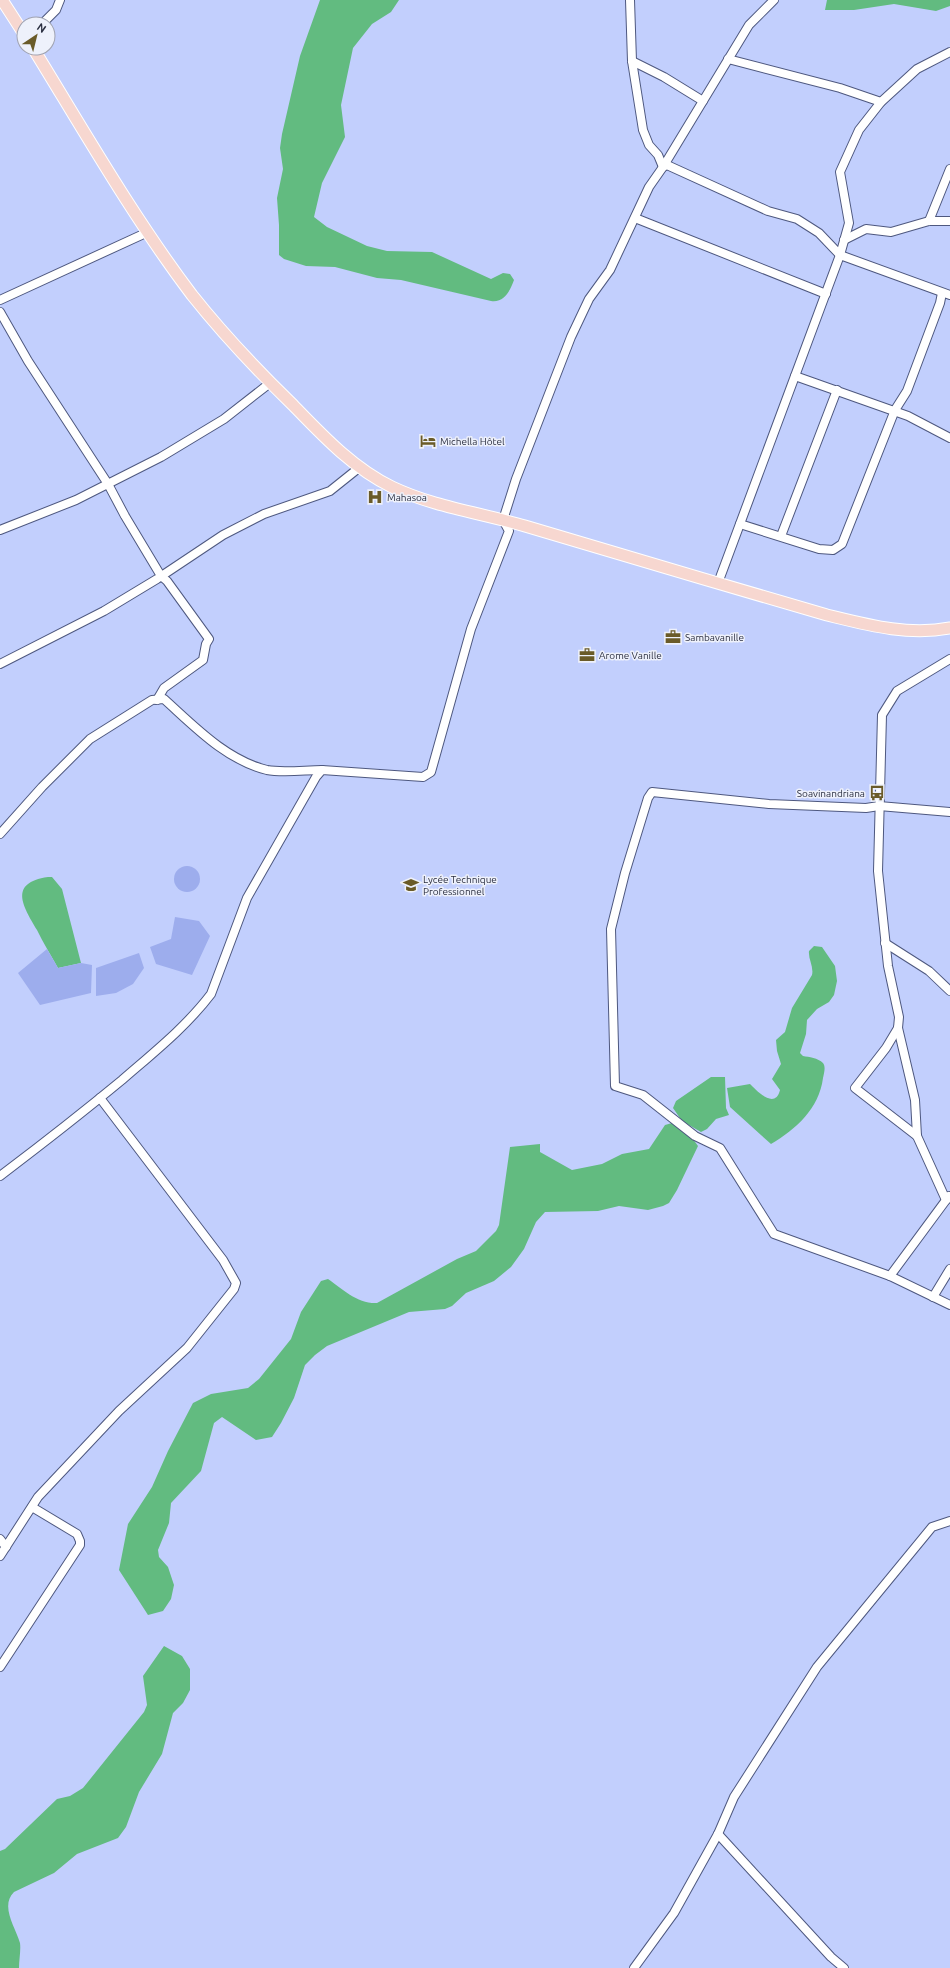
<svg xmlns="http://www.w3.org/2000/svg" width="950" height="1968" font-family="Ubuntu,sans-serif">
<rect width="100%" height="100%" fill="#c2cffd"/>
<g fill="#62bb80">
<path d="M320 0H399L391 12 372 24 353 48 341 105 345 137 322 183 314 217 327 227 367 246 387 251 432 252 491 279 503 273 510 274 514 280C510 291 504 303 491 301L401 280 377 278 335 267 306 266 284 259 279 255V225L277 198 283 169 280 148 282 134 300 56Z"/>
<polygon points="827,0 950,0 950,6 936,11 894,4 854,10 825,10"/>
<path d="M48 877H52L62 889 81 963 58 968C51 955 43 943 37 930 23 906 8 883 48 877Z"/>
<path d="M814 946 822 947 835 966 837 981 834 995 829 1002 817 1009 807 1020 806 1034 800 1053 803 1056C809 1057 818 1058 823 1063 826 1067 824 1073 823 1078 819 1109 796 1129 771 1144L730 1107 727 1088 750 1084C757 1091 775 1110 780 1090L772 1079 781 1064 777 1051 776 1040 785 1032 792 1008 812 975C814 967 808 959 809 951Z"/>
<polygon points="711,1077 725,1077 726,1108 729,1115 716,1119 707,1129 701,1132 682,1121 673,1108 676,1101"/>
<path d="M672 1123 690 1135 698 1146 677 1190 669 1203 663 1206 648 1210 619 1206 598 1211 545 1212 536 1222 524 1249 511 1267 494 1281 466 1293 452 1306 445 1309 409 1312 327 1346 315 1355 305 1365 294 1398 281 1423 272 1437 256 1440 222 1417 214 1423 201 1471 171 1503 169 1523 158 1550 159 1557 168 1567 174 1585 171 1599 163 1611 148 1615 119 1570 128 1524 152 1487 168 1451 193 1403 211 1394 248 1388 259 1379 291 1339 301 1312 321 1281 328 1279C342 1289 358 1304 377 1303L457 1259 476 1251 496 1231 499 1225 510 1147 540 1144V1152L572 1170 602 1164 622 1154 649 1149 665 1125Z"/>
<path d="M164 1646 182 1656 190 1669V1690L183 1703 173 1713 162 1754 139 1792 126 1827 118 1838 77 1854 54 1873 14 1892C0 1906 15 1926 20 1943 21 1950 19 1960 19 1968H0V1851L5 1849 57 1799 70 1796 83 1788 144 1712 147 1705 143 1676Z"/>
</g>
<g fill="#9daded">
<circle cx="187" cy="879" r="13"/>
<polygon points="175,917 199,921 210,936 192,975 156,964 150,947 171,939"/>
<polygon points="47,949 58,968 81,963 92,965 91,993 40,1005 18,973"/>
<polygon points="139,953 144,968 133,984 116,993 96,996 96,968"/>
</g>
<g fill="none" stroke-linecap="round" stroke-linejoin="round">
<defs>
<g id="minor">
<polyline points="630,0 632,61 643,130 649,145 658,155 663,167 667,165 768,211 797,219 819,233 840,255 950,295"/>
<polyline points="42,24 56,10 60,0"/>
<polyline points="728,59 840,88 881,102"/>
<polyline points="632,61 664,77 703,101"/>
<polyline points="635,218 826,294"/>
<polyline points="929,221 950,169"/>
<polyline points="844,240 866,229 891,232 929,221 950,221"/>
<polyline points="0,300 148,232"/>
<polyline points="0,312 28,361 108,484 125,516 161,576 167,581 209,639 206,644 203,660 164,688 157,700"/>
<polyline points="795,376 908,416 950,438"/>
<polyline points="740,524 819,549 833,550 842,544 895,410 907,391 940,303 942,293"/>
<polyline points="0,530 76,500 161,457 224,419 270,383"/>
<polyline points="781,536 837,390"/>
<polyline points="718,583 840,255 849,223 840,172 859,130 881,102 917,69 950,52"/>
<polyline points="0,664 104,611 157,579 223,535 264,514 330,491 360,467"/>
<polyline points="950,812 879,806 866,808 769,804 652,792 648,798 625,873 611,929 615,1086 643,1095 695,1136 720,1148 774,1234 890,1276 950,1305"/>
<path d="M0 834 42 787 90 739 152 700 164 699C194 726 226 760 267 770 282 773 306 770 322 770"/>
<polyline points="885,943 929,971 950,991"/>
<polyline points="898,1028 915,1100 917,1136"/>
<path d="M0 1176C41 1145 82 1113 122 1080 153 1053 186 1027 211 994L247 898 316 777 322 770 423 777 431 772 471 629 509 531 503 520 516 479 571 337 589 299 610 270 649 187 663 167 749 25 774 0"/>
<polyline points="946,1200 917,1136 855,1088 886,1048 898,1028 899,1017 888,966 878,871 882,715 897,691 950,659"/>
<polyline points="890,1276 949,1196"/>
<polyline points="933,1297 950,1269"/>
<polyline points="0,1539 6,1547"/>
<polyline points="0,1556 38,1497 119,1411 187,1348 234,1289 236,1283 223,1260 100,1098"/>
<polyline points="0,1667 80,1545 80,1541 77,1534 32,1507"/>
<polyline points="718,1834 831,1957 844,1968"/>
<polyline points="634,1968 674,1913 718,1834 734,1797 817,1667 932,1527 950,1521"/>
</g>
<g id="major">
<polyline points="2,0 24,34"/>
<path d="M33 48C84 131 133 217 192 295 223 334 257 370 293 405 323 436 353 468 392 487 434 507 481 513 525 526 626 556 726 586 827 615 868 625 908 636 950 628"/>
</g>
</defs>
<use href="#minor" stroke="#4e587f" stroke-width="10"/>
<use href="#major" stroke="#fff" stroke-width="13"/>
<use href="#minor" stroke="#fff" stroke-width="8"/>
<use href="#major" stroke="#f7d7d0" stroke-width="11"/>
</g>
<defs>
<symbol id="hotel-bare" viewBox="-9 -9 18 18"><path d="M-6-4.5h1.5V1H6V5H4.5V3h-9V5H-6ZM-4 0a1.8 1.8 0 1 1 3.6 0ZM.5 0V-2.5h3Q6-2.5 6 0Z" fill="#6a5b29" stroke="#eef1fb" stroke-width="2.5" paint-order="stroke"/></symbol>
<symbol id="hospital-bare" viewBox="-9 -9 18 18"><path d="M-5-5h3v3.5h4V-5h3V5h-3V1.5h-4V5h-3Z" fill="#6a5b29" stroke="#eef1fb" stroke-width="2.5" paint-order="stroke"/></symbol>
<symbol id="office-bare" viewBox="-9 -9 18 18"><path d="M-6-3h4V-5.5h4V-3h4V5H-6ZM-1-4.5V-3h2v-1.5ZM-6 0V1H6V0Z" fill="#6a5b29" stroke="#eef1fb" stroke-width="2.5" paint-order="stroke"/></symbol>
<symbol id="bus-bare" viewBox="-9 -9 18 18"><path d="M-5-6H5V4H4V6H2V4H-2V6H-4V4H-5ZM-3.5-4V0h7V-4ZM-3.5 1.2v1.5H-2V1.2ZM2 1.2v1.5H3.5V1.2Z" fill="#6a5b29" stroke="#eef1fb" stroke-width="2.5" paint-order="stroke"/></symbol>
<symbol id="school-bare" viewBox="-9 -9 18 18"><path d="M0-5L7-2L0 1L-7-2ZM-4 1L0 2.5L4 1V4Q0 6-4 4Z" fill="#6a5b29" stroke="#eef1fb" stroke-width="2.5" paint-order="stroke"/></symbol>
</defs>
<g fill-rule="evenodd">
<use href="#hotel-bare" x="417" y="430" width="22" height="22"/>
<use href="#hospital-bare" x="364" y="486" width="22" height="22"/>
<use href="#office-bare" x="662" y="626" width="22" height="22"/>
<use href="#office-bare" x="576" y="644" width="22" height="22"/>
<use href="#bus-bare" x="866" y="782" width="22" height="22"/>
<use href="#school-bare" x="400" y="874" width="22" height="22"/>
</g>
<g text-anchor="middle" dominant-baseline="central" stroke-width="3" stroke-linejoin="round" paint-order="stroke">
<g font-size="10" fill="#2b2f41" stroke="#eef1fb" text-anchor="start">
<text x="440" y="441">Michella Hôtel</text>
<text x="387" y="497">Mahasoa</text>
<text x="685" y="637">Sambavanille</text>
<text x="599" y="655">Arome Vanille</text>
<text x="865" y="793" text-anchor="end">Soavinandriana</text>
<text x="423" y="879">Lycée Technique<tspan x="423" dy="12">Professionnel</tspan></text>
</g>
</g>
<g transform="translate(36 36) rotate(35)"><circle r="19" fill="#eef1fb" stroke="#a0a3b1"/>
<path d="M0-3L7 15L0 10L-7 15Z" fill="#6a5b29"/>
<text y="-6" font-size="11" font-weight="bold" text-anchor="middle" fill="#2b2f41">N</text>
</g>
</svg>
